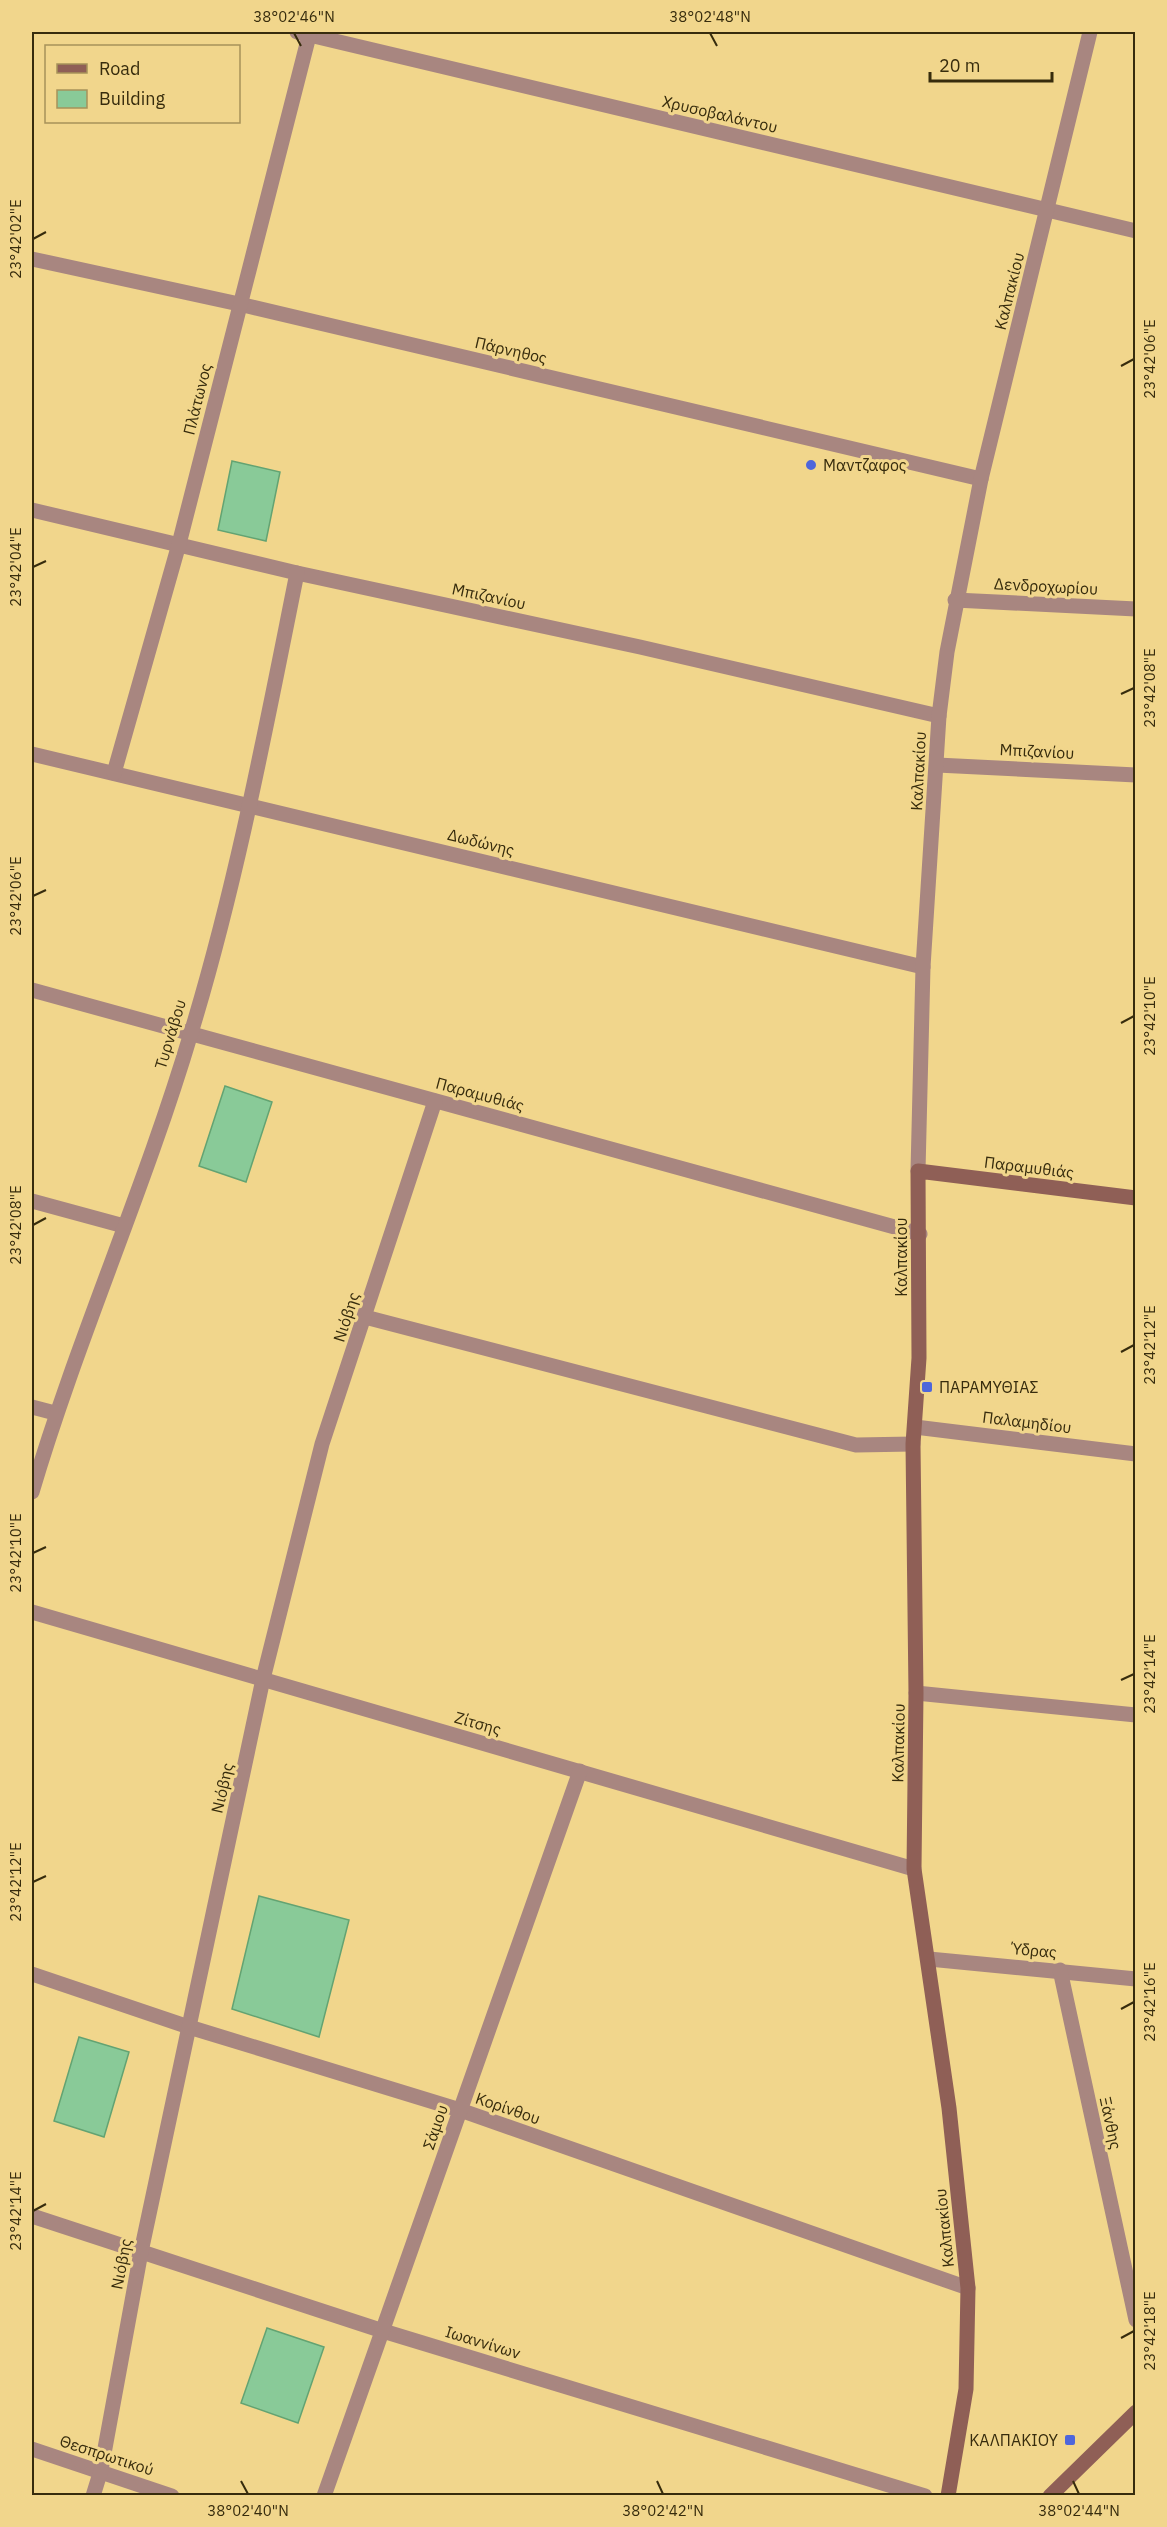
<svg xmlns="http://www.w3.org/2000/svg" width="1167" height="2527" font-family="'IBM Plex Sans',sans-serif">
<rect width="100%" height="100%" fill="#f1d68c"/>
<g fill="#89ca98" stroke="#63a372" stroke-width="1.5">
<polygon points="232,461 280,472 266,541 218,530"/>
<polygon points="225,1086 272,1102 246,1182 199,1166"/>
<polygon points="259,1896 349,1920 319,2037 232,2009"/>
<polygon points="79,2037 129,2052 104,2137 54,2121"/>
<polygon points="267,2328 324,2347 298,2423 241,2403"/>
</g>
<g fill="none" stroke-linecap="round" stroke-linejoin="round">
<g stroke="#a88680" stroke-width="15">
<polyline points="297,32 1136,231"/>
<polyline points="32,259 239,304 981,479"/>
<polyline points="32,510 297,573 640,647 939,716"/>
<polyline points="955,600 1136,609"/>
<polyline points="32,754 923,967"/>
<polyline points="937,765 1136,775"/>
<polyline points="114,773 179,544 310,32"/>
<polyline points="32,990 920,1234"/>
<polyline points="918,1171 923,967 939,716 947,652 981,479 1090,32"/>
<polyline points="32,1201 124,1226"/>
<polyline points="365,1317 856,1445 913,1444"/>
<polyline points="32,1407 55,1413"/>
<polyline points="915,1427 1136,1454"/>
<path d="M32 1492C78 1337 145 1188 191 1033 237 882 266 727 297 573"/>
<polyline points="32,1612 914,1869"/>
<polyline points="916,1693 1136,1715"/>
<polyline points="929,1959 1136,1979"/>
<polyline points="1060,1970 1136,2320"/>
<polyline points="32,1974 189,2027 460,2110 968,2288"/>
<polyline points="32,2216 383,2331 925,2496"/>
<polyline points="32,2449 172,2496"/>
<polyline points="93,2496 101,2470 141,2252 263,1679 322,1444 435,1101"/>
<polyline points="324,2496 580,1771"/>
</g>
<g stroke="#8f5f56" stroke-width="15">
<polyline points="948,2496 966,2389 968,2288 949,2108 914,1869 916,1693 913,1444 919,1358 918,1171 1136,1198"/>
<polyline points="1050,2496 1136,2412"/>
</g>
</g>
<path fill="none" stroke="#372c0d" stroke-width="2" d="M294 33 301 46M710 33 717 46M33 239 46 232M1121 366 1134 359M33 567 46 561M1121 694 1134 688M33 896 46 890M1121 1023 1134 1016M33 1225 46 1218M1121 1352 1134 1345M33 1553 46 1547M1121 1680 1134 1674M33 1882 46 1876M1121 2009 1134 2002M33 2211 46 2204M1121 2338 1134 2331M241 2481 248 2494M657 2481 663 2494M1073 2481 1079 2494"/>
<g fill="#4e66db" stroke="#f1d68c" stroke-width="2">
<circle cx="811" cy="465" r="6"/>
<rect x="921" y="1381" width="12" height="12" rx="3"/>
<rect x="1064" y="2434" width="12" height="12" rx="3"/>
</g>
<g text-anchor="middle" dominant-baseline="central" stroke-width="6" stroke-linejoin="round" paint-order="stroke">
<g font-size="16" fill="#372c0d" stroke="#f1d68c">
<text transform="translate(720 114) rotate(13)">Χρυσοβαλάντου</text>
<text transform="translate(1009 291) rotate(-76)">Καλπακίου</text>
<text transform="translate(511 350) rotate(13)">Πάρνηθος</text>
<text transform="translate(197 399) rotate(-76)">Πλάτωνος</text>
<text transform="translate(1046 586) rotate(3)">Δενδροχωρίου</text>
<text transform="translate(489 596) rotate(12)">Μπιζανίου</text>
<text transform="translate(1037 751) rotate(3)">Μπιζανίου</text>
<text transform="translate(918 771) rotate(-87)">Καλπακίου</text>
<text transform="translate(481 842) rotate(14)">Δωδώνης</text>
<text transform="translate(170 1034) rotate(-73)">Τυρνάβου</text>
<text transform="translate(480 1094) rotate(15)">Παραμυθιάς</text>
<text transform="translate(1029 1167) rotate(7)">Παραμυθιάς</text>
<text transform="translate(901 1257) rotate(-90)">Καλπακίου</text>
<text transform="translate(346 1317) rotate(-72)">Νιόβης</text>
<text transform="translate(1027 1422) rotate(7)">Παλαμηδίου</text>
<text transform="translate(478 1723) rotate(16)">Ζίτσης</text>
<text transform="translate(898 1743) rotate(-89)">Καλπακίου</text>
<text transform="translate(222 1788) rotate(-77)">Νιόβης</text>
<text transform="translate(1034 1950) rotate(5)">Ύδρας</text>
<text transform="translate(508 2108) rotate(19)">Κορίνθου</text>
<text transform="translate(1111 2123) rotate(78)">Ξάνθης</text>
<text transform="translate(435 2127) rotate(-71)">Σάμου</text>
<text transform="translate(944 2228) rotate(-96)">Καλπακίου</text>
<text transform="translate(121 2264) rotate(-79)">Νιόβης</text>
<text transform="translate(483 2342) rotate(17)">Ιωαννίνων</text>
<text transform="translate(107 2455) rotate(18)">Θεσπρωτικού</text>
</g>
<g font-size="16" fill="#372c0d" stroke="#f1d68c" text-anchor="start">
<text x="823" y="465">Μαντζαφος</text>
<text x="939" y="1387">ΠΑΡΑΜΥΘΙΑΣ</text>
<text x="1058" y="2440" text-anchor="end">ΚΑΛΠΑΚΙΟΥ</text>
</g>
</g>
<rect width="1167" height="2527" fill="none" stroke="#f1d68c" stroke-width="66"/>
<rect x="45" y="45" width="195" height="78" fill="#f1d68c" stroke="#a79259" stroke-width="1.5"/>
<rect x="57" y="64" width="30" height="9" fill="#8f5f56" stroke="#a79259" stroke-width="1.5"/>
<text x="99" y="75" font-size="18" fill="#372c0d">Road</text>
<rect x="57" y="90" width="30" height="18" fill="#89ca98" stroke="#a79259" stroke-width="1.5"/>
<text x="99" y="105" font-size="18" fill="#372c0d">Building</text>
<path d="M930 72v9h122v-9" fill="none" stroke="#372c0d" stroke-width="3"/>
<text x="939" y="72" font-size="18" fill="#372c0d" stroke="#f1d68c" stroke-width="4.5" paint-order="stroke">20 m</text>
<rect x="33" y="33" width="1101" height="2461" fill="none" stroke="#372c0d" stroke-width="2"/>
<g font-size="15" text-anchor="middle" fill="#372c0d">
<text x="294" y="22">38°02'46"N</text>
<text x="710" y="22">38°02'48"N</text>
<text transform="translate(16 239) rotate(-90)" y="5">23°42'02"E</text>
<text transform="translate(1150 359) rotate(-90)" y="5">23°42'06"E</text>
<text transform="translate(16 567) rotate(-90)" y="5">23°42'04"E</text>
<text transform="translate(1150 688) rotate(-90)" y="5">23°42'08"E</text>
<text transform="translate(16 896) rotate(-90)" y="5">23°42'06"E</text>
<text transform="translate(1150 1016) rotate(-90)" y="5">23°42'10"E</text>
<text transform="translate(16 1225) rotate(-90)" y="5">23°42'08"E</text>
<text transform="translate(1150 1345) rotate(-90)" y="5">23°42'12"E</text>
<text transform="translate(16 1553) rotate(-90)" y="5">23°42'10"E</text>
<text transform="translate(1150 1674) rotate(-90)" y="5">23°42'14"E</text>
<text transform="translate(16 1882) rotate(-90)" y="5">23°42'12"E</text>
<text transform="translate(1150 2002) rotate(-90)" y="5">23°42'16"E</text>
<text transform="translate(16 2211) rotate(-90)" y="5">23°42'14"E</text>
<text transform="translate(1150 2331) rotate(-90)" y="5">23°42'18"E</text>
<text x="248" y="2516">38°02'40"N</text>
<text x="663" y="2516">38°02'42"N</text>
<text x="1079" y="2516">38°02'44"N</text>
</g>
</svg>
